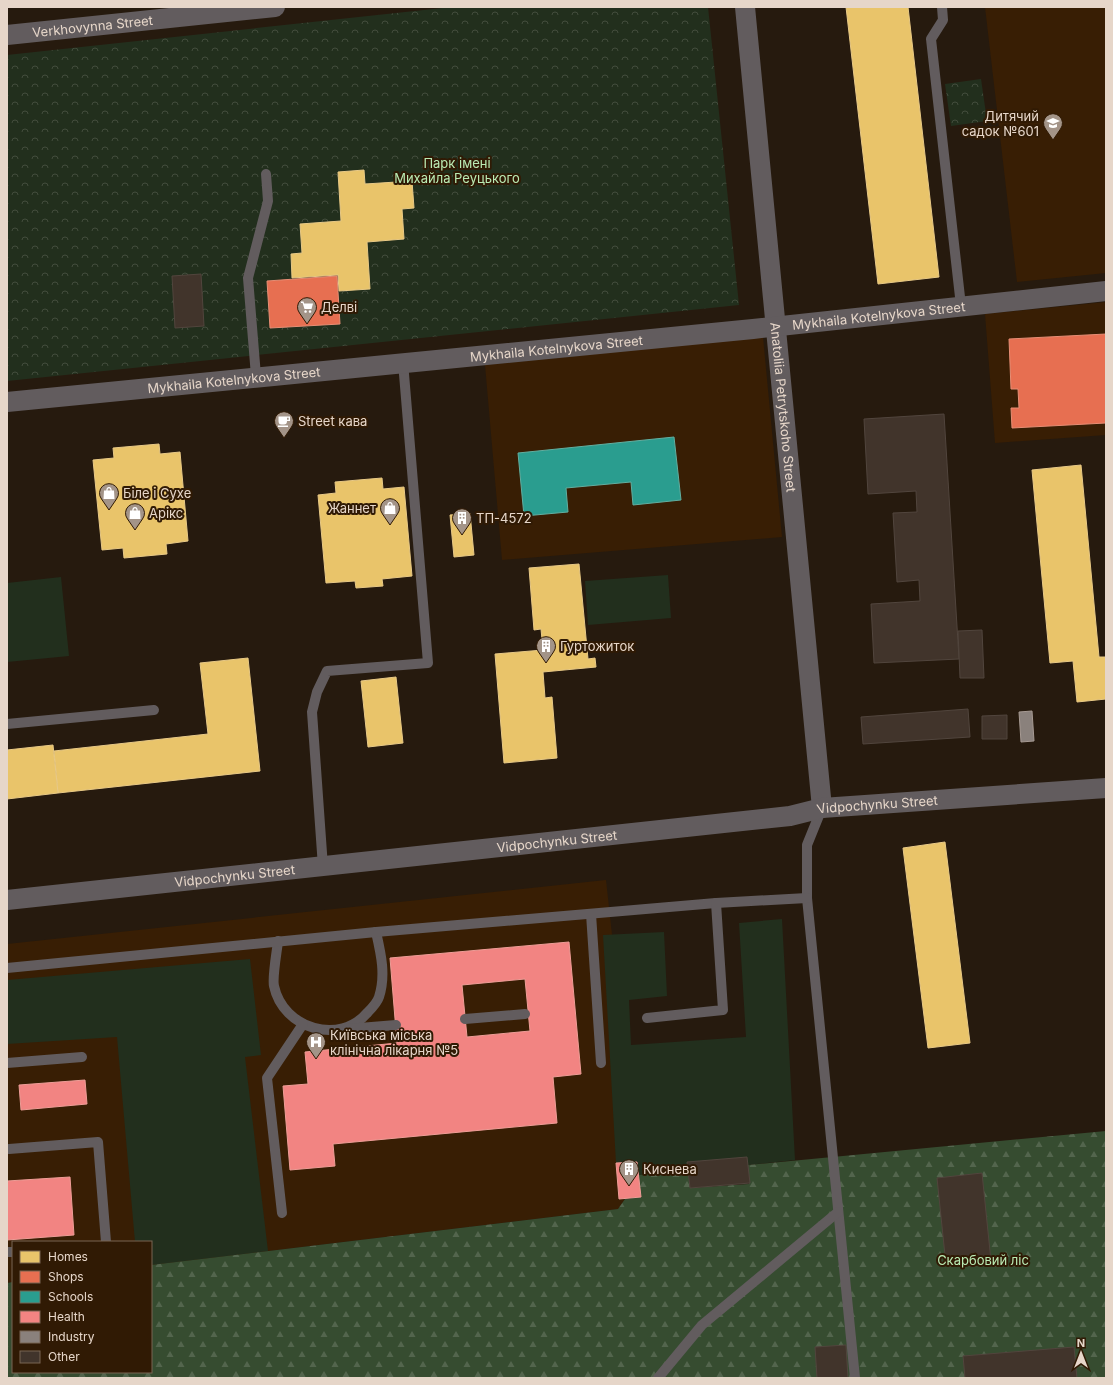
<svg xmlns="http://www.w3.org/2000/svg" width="1113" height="1385" font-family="Inter,sans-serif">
<defs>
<pattern id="forest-firs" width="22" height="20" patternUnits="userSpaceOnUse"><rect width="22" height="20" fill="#364c30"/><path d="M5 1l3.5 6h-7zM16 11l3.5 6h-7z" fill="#53654d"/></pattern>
<pattern id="park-crowns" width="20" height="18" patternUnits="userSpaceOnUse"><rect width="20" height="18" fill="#222f1d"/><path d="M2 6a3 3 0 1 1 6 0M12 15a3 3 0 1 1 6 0" fill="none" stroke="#424c3c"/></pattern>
</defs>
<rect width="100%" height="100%" fill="#261a0e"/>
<g fill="#381e04">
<polygon points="985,7 1106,7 1106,273 1017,282"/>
<polygon points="1106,302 1106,435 995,443 985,314"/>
<polygon points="763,337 782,537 502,560 485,365"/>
<polygon points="606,880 641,1197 625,1199 618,1209 151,1265 151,1242 13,1242 13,1282 7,1283 7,944"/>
</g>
<g fill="#222f1d">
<polygon points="668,575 671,618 588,625 585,581"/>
<polygon points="61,577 69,656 7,662 7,583"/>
<polygon points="782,919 795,1160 748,1165 747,1157 688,1162 688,1171 638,1175 637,1162 616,1163 603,935 664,932 667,996 629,1000 631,1045 746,1037 739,923"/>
<polygon points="250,959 261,1055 245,1057 268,1251 151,1265 151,1242 135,1242 117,1037 7,1044 7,980"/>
</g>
<polygon fill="url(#forest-firs)" points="1106,1131 1106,1378 7,1378 7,1283 13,1282 13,1372 151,1372 151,1265 618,1209 625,1199 640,1197 638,1175 688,1171 690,1188 749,1184 748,1165"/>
<g fill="url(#park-crowns)">
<polygon points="452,7 708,7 739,305 7,381 7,55"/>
<polygon points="981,79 987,121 951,126 945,84"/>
</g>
<g fill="#e9c46a" stroke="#e8c986">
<polygon points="846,7 908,7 939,277 878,284"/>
<polygon points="364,170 365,184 412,181 414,208 402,209 404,239 367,242 370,289 339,291 338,275 292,278 291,254 302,253 300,224 341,221 338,172"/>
<polygon points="159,444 160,454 180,452 188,541 166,544 167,554 124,558 123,548 102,550 93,460 114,458 113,448"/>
<polygon points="1081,465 1099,657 1106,657 1106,699 1077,702 1073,661 1050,663 1032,470"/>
<polygon points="382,478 383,489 404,487 412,576 382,579 383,586 356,588 355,581 326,583 318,495 336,493 335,482"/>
<polygon points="470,513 474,555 454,557 450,515"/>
<polygon points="579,564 588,659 595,658 596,667 543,672 545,698 552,697 557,758 504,763 495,654 543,650 541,629 534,630 529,568"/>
<polygon points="248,658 260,771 58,793 54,751 208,734 200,663"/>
<polygon points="396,677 403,743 368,747 361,681"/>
<polygon points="53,745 58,793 7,799 7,750"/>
<polygon points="945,842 970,1043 928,1048 903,848"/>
</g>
<g fill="#e76f51" stroke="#e78e75">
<polygon points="337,276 340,324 270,328 267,281"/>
<polygon points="1106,334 1106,423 1012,428 1011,408 1019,408 1018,389 1011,389 1009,339"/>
</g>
<polygon fill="#2a9d8f" stroke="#62aea0" points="674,437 681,500 633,505 631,482 566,488 568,512 524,516 518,453"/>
<g fill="#f28482" stroke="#ee9d97" fill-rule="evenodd">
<path d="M569 942 581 1074 553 1077 557 1123 333 1144 335 1166 290 1170 283 1086 308 1084 305 1052 397 1043 390 958ZM525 979 530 1031 467 1037 462 985Z"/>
<polygon points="85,1080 87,1104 21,1110 19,1085"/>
<polygon points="637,1162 641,1197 619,1199 616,1163"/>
<polygon points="70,1177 74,1235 7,1240 7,1181"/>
</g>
<polygon fill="#8a817c" stroke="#a69a93" points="1032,711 1034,741 1021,742 1019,712"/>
<g fill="#41342b" stroke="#51453d">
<polygon points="201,274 204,326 175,328 172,276"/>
<polygon points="944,414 959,659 874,663 871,604 920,601 919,580 897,582 893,513 917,512 916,491 868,494 864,419"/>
<polygon points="982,630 984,678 960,678 958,631"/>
<polygon points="968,709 970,737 863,744 861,717"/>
<polygon points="1007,715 1007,739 982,739 982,716"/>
<polygon points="747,1157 750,1183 690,1188 687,1162"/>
<polygon points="982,1173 991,1261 946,1265 937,1178"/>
<polygon points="846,1345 848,1378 817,1378 815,1347"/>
<polygon points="1074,1347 1077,1378 965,1378 963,1356"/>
</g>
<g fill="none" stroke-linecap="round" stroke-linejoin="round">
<g stroke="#625c5e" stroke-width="10">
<polyline points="942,7 943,20 931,39 961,306"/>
<polyline points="256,376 248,278 268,201 266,174"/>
<polyline points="7,724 154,710"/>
<polyline points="822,808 807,845 807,898 855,1378"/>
<polyline points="323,867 312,712 317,692 327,671 428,663 403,362"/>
<polyline points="591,914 601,1063"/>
<path d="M278 941C277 951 272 978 274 986 283 1029 340 1046 368 1012 372 1008 377 1003 379 997 386 975 381 954 376 932"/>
<polyline points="7,968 376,932 716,903"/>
<polyline points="647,1018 723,1010 716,903 807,898"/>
<polyline points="465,1019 525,1014"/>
<polyline points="347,1029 396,1025"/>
<polyline points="7,1063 82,1057"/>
<polyline points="9,1149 98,1142 106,1242"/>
<polyline points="282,1213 267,1078 303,1024"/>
<polyline points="7,1252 13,1252"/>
<polyline points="658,1378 702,1325 838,1212"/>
</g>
<g stroke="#625c5e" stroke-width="20">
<path id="s1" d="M745 7 822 808"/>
<path id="s2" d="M7 35 275 7"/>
<path id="s3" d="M7 402 753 329 1106 291"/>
<path id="s4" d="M7 900 790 816 822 808 1106 788"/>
</g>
</g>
<defs>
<symbol id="school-pin" viewBox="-11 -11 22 30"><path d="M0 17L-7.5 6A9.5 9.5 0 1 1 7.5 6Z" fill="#a39488" stroke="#301a04"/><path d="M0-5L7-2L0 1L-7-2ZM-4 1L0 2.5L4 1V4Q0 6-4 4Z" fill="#fff"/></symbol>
<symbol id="supermarket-pin" viewBox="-11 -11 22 30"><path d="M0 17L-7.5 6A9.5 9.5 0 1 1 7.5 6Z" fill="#a39488" stroke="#301a04"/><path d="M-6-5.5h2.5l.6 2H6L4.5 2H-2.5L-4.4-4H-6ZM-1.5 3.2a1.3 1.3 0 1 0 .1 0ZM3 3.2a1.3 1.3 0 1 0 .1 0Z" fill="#fff"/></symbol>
<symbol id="cafe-pin" viewBox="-11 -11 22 30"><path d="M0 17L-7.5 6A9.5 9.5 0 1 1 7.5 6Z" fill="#a39488" stroke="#301a04"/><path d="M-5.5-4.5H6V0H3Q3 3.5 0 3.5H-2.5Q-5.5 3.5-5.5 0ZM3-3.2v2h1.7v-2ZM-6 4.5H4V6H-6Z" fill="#fff"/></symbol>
<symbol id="shop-pin" viewBox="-11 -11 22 30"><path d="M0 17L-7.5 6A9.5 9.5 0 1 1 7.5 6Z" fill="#a39488" stroke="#301a04"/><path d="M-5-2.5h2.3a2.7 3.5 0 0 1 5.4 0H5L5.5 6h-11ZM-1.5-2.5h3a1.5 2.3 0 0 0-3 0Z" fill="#fff"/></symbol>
<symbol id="building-pin" viewBox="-11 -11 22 30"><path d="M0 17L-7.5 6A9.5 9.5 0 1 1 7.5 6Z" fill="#a39488" stroke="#301a04"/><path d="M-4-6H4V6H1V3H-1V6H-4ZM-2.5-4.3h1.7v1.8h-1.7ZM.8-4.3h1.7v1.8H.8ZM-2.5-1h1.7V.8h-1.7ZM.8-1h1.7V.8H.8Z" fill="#fff"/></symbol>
<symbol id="hospital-pin" viewBox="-11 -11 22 30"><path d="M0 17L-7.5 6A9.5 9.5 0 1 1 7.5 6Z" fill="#a39488" stroke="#301a04"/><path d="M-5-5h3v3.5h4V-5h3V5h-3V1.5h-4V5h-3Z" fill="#fff"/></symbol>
</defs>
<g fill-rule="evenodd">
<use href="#school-pin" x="1042" y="112" width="22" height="30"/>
<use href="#supermarket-pin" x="296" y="296" width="22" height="30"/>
<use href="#cafe-pin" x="273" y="410" width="22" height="30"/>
<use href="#shop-pin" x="98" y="482" width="22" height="30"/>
<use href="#shop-pin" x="379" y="497" width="22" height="30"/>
<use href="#shop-pin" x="124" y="502" width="22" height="30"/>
<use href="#building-pin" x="451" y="507" width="22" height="30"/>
<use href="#building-pin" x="535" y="635" width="22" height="30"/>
<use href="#hospital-pin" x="305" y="1031" width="22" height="30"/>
<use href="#building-pin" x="618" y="1158" width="22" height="30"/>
</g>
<g text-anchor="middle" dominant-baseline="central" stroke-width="4" stroke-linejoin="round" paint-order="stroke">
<g font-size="13" fill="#e6d6c9" stroke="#301a04">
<text stroke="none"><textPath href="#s2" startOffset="86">Verkhovynna Street</textPath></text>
<text stroke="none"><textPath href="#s3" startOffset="876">Mykhaila Kotelnykova Street</textPath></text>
<text stroke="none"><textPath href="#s3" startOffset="552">Mykhaila Kotelnykova Street</textPath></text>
<text stroke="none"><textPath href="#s3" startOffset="228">Mykhaila Kotelnykova Street</textPath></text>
<text stroke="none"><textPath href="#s1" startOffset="402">Anatoliia Petrytskoho Street</textPath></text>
<text stroke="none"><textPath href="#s4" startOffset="876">Vidpochynku Street</textPath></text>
<text stroke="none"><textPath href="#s4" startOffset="553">Vidpochynku Street</textPath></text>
<text stroke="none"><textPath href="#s4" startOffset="229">Vidpochynku Street</textPath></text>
</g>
<g font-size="13" fill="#e6d6c9" stroke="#301a04" text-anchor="start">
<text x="1039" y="116" text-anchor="end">Дитячий<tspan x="1039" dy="15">садок №601</tspan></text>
<text x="321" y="307">Делві</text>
<text x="298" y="421">Street кава</text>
<text x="123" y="493">Біле і Сухе</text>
<text x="376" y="508" text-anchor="end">Жаннет</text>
<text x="149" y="513">Арікс</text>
<text x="476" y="518">ТП-4572</text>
<text x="560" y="646">Гуртожиток</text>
<text x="330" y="1035">Київська міська<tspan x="330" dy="15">клінічна лікарня №5</tspan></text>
<text x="643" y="1169">Киснева</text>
</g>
<g font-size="13" fill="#baebb4" stroke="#301a04">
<text x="457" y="163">Парк імені<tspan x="457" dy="15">Михайла Реуцького</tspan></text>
<text x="983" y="1260">Скарбовий ліс</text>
</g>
</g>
<rect width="1113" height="1385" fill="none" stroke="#e6d6c9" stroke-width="16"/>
<rect x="12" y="1241" width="140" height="132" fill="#301a04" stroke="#796553"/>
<rect x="20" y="1251" width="20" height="12" fill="#e9c46a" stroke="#796553"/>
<text x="48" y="1261" font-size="12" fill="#e6d6c9">Homes</text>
<rect x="20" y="1271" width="20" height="12" fill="#e76f51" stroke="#796553"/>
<text x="48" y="1281" font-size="12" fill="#e6d6c9">Shops</text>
<rect x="20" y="1291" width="20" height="12" fill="#2a9d8f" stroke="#796553"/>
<text x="48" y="1301" font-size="12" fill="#e6d6c9">Schools</text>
<rect x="20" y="1311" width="20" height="12" fill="#f28482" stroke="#796553"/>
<text x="48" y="1321" font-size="12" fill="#e6d6c9">Health</text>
<rect x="20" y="1331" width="20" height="12" fill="#8a817c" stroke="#796553"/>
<text x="48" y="1341" font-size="12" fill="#e6d6c9">Industry</text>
<rect x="20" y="1351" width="20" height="12" fill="#41342b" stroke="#796553"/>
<text x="48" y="1361" font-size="12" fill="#e6d6c9">Other</text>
<g transform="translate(1081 1353)" stroke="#301a04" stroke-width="3" paint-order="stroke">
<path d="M0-3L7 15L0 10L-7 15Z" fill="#e6d6c9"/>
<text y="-6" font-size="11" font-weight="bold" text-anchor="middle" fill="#e6d6c9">N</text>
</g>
</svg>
